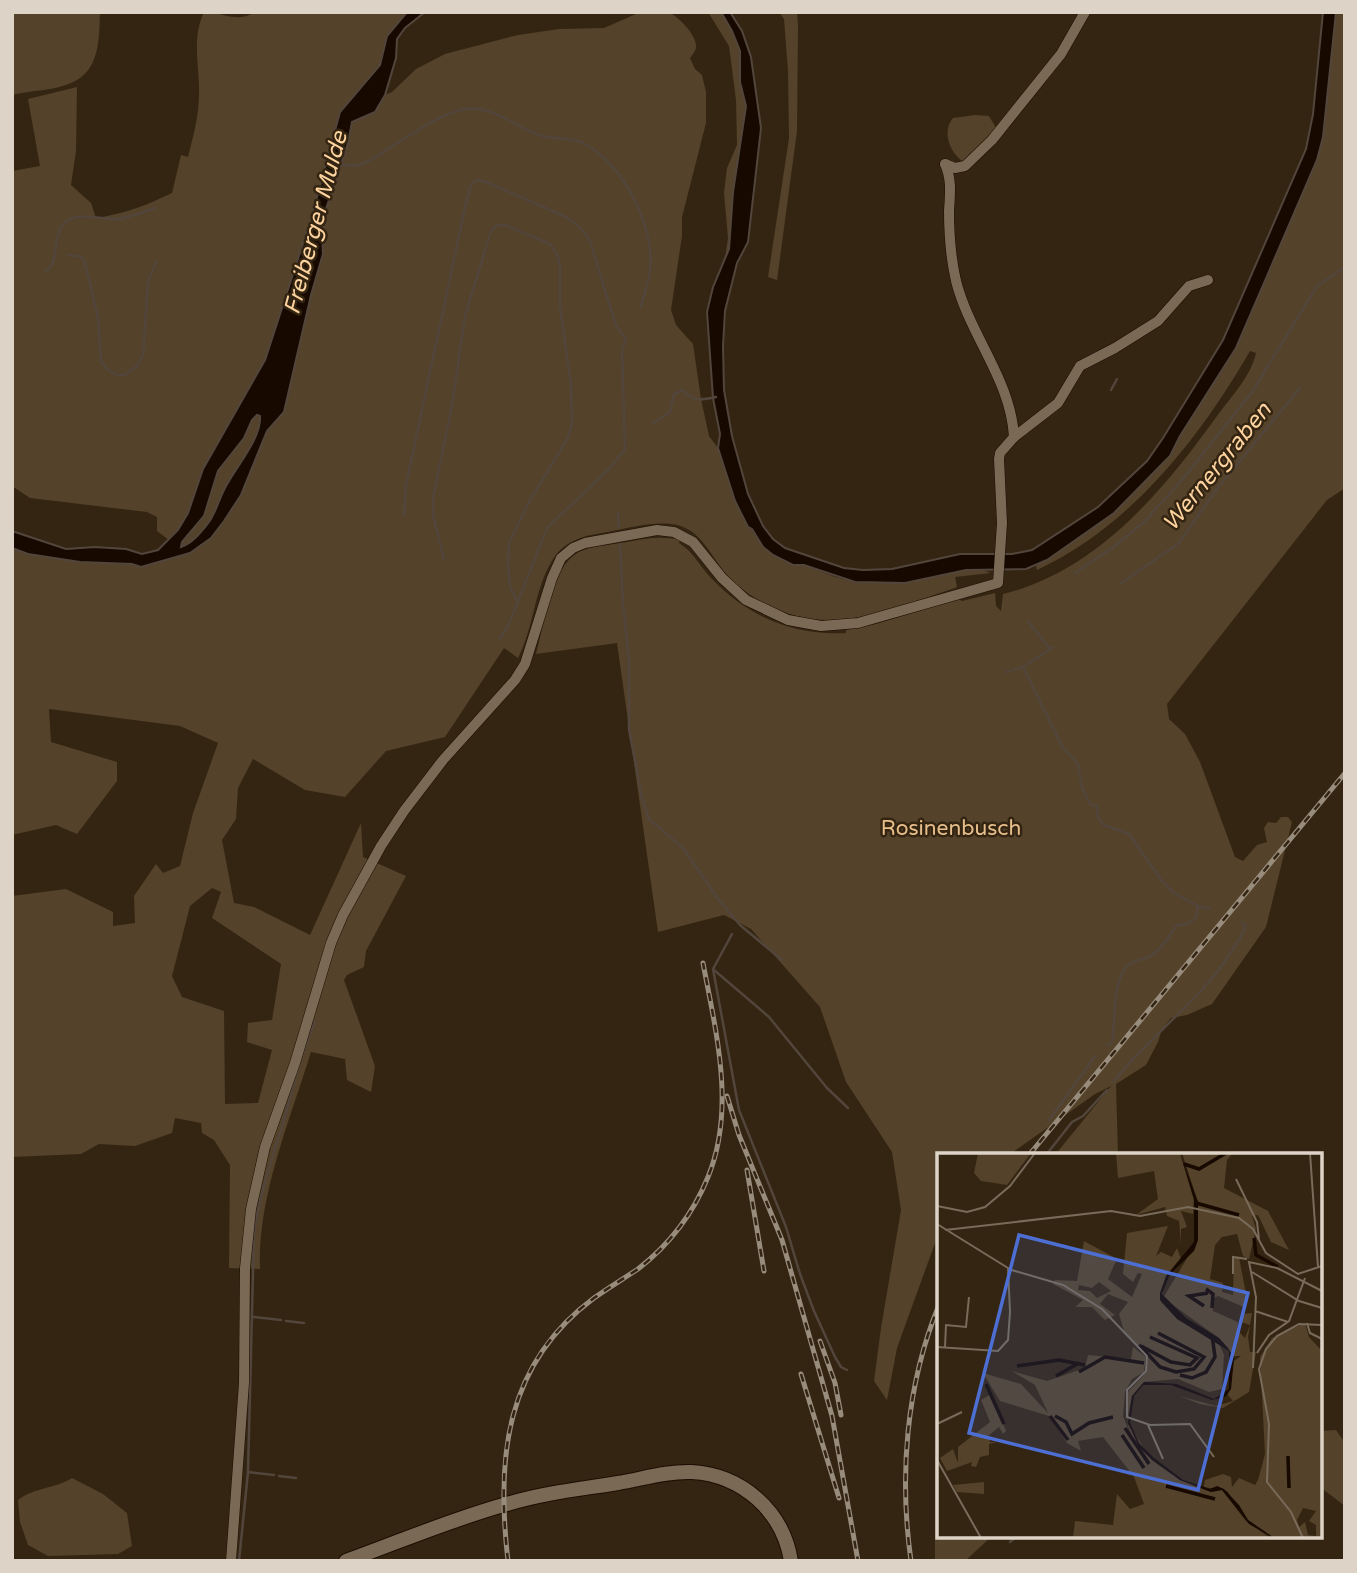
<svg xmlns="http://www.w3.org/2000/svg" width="1357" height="1573" font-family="'Varela Round',sans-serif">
<rect width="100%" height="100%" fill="#342512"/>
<g fill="#54422a" fill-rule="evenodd">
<path d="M12 12H100C99 39 100 71 71 83 54 91 31 90 12 95Z"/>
<path d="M204 12C225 12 235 24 255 12H407L387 36 380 65 340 112 311 219 265 360 203 469 188 513 178 530 169 540 157 531V517L147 512 30 498 12 486V171L40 166 28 99 77 87 76 151 71 185 91 203 96 218C124 214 147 205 172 193L181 155 188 157C193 137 199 116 199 95 200 67 191 39 204 12Z"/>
<path d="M668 12C678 16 698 36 696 48 695 52 692 55 690 58L695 69 702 75 706 92V123L682 217V236L671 310 676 325 693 344 701 399 709 436 718 448 735 501 763 547 773 555 793 565H804L835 577 855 582 905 583 966 570H982L991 573 955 577 957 587 955 588C908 603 857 627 806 618 777 613 748 597 728 576 710 556 701 527 671 524 650 522 628 528 608 532 587 535 566 539 553 559 534 589 534 628 518 658L504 648 445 737 386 751 345 797 305 790 253 759 238 788 236 819 222 840 234 903 254 907 310 935 361 823 363 857 406 876 366 951 364 967 347 975 344 980 375 1066 371 1092 347 1080 345 1059 311 1052C290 1120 257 1198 260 1269L229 1268 230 1165 214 1140 202 1133 201 1123 175 1118 172 1133 135 1146 99 1144 81 1154 12 1157V896L66 889 113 912V926L135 923 134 896 156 864 163 873 180 866 193 813 218 743 180 726 49 709 51 742 117 762V781L77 834 56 825 12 835V548L28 554 80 562 132 564 141 567 190 553 211 538 224 521 241 495 267 431 284 412 311 295 323 254 322 232 326 209 348 143 352 122 375 112 385 95 392 92 416 69 445 54 518 35 559 29 604 28 636 14ZM212 888 221 892 212 918 281 964 272 1020 248 1023 247 1042 272 1050 258 1103 225 1104 224 1011 182 997 172 976 190 906Z"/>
<polygon points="708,12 721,12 732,31 740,51 740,82 746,106 733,192 729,249 724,265 728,238 724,193 727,168 737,145 736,100 729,46"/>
<polygon points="779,12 797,12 798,25 797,131 777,280 768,277 789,138 788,71 784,19"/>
<path d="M1336 12H1345V488L1327 500 1167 704 1169 719 1185 734 1200 762 1235 857 1243 861 1257 845 1267 842 1264 828 1268 822 1276 823 1281 817H1288L1292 822 1266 927 1212 1004 1187 1015 1171 1018 1162 1029 1158 1042 1146 1065 1116 1084 1118 1155H1055L1111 1086 1095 1094 1009 1155H939V1232L897 1348 887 1400 874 1381 881 1328 901 1210 892 1152 846 1082 820 1007 751 929 724 915 658 932 617 643 536 654C544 626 551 566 579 552 592 546 608 545 621 543 641 539 660 535 680 540L679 543C694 552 700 567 712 579 749 617 793 636 846 633V630L876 624 958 599 962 601 995 593 996 606 1001 611 1003 594C1097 571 1163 491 1217 416 1231 397 1251 376 1256 353L1250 351C1199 439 1131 526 1037 570L1036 566 1114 513 1170 456 1180 436 1236 348 1317 161 1323 137Z"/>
<path d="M975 115 989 116 996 128 965 160 962 161C949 151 942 131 953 118Z"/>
<path d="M257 415H260C262 438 235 468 225 488 219 499 216 512 209 522 201 533 193 543 180 547L181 542 204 516 218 471 244 438 252 420Z"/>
<polygon points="939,1410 939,1536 992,1536 965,1561 935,1561 935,1463"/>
<polygon points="1336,1430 1345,1443 1345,1506 1320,1487 1320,1431"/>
<path d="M72 1478 103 1494 127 1513 132 1546 118 1554 48 1556 28 1545 20 1522 18 1500C35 1487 55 1489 72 1478Z"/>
</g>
<g fill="#170900" stroke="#52463c" stroke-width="2" fill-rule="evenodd">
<path d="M407 12H425L405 28 397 39 396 58 385 95 375 112 352 122 348 143 326 209 322 232 323 254 311 295 284 412 267 431 241 495 224 521 211 538 190 553 141 567 132 564 80 562 28 554 12 548V531L66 549 95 547 126 549 142 554 158 550 178 530 188 513 203 469 265 360 311 219 340 112 380 65 387 36ZM257 415 260 416C262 438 235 468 225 488 219 499 216 512 209 522 201 532 193 543 181 547L182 542 204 516 218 471 244 438 252 420Z"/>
<polygon points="721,12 730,12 742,31 751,57 761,128 748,242 737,263 725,311 723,346 724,390 732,436 748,494 763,526 773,539 785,548 844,568 863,570 892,569 960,554 1012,554 1032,550 1098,507 1147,461 1163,438 1223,340 1306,149 1313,114 1323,12 1336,12 1323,137 1317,160 1236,348 1180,436 1170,456 1114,513 1047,560 1026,569 966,570 905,583 855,582 804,565 793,565 773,555 763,547 752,529 748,527 735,501 718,448 720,434 713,398 707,312 713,287 729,249 733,192 746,106 740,82 740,51 732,31"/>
</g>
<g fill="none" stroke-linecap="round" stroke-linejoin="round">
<g stroke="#52463c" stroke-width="2.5">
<path d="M336 164C343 165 351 167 358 165 368 163 378 156 386 150 408 137 441 112 467 109 493 106 513 125 536 134 551 140 568 136 583 143 623 163 655 226 650 270 649 281 644 294 641 306"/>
<polyline points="68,255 82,257 85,263 98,318 101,361 107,369 116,375 125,375 137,366 143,355 148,283 156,261"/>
<path d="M46 272C59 260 53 241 61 227 71 209 102 220 118 219 132 217 142 213 155 208"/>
<polyline points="1271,361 1317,286 1345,267"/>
<polyline points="1111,390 1117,379"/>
<path d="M652 424 670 412 674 394 683 390C692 402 702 400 716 397"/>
<polyline points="618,513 619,527"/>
<polyline points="404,516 406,485 467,198 472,183 477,180 486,182 566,217 580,227 590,241 616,326 626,339 622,350 625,449 610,468 547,528 509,624 500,638"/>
<polyline points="620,544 623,604 629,660 629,729 642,798 649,819 683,848 718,899 740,925 782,960"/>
<polyline points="444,559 433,515 433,497 451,411 465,316 491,231 497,225 505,225 550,244 557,254 560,266 560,307 571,385 572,424 568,438 529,502 509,543 508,565 510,587 517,601"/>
<polyline points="1075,573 1115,546 1144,522 1182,480 1253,391 1269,364"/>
<polyline points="1120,584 1179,543 1216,490 1300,388"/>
<polyline points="1028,621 1050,649"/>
<path d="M1023 667 1063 748 1078 764 1082 788 1091 805 1097 806 1098 818 1104 825 1129 834 1162 881 1174 893 1198 906 1196 918 1187 924 1177 925C1170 935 1163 948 1152 955 1145 960 1134 959 1127 966 1111 985 1116 1019 1112 1042L1108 1045"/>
<polyline points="1013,670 1023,667 1053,647"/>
<polyline points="1006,672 1009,671"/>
<polyline points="1199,906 1210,909"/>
<polyline points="732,934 713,969 739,1110 786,1227 800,1274 814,1311 835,1357 841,1367 847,1370"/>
<polyline points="714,970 769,1017 827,1088 848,1108"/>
<path d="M1114 1081C1151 1034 1201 1001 1233 949 1238 941 1244 935 1245 926L1242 922"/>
<polyline points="1049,1120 1096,1055"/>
<polyline points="1046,1155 1072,1122 1083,1116 1107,1090"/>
<polyline points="253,1317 281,1320"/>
<polyline points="286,1321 304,1323"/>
<polyline points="248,1472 274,1475"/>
<polyline points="279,1476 296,1478"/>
<polyline points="1010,1542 1017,1536"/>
<path d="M239 1561 248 1472 254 1233C259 1196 271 1162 282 1127 292 1092 300 1056 315 1022"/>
</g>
<defs>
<g id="minor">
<polyline points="945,164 955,168 965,166 992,140 1061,54 1085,12"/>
<polyline points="1014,437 1058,403 1080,366 1115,348 1158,321 1189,286 1208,280"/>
<path d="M231 1561 244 1383 245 1268 251 1209 265 1147 295 1063 331 943 343 915 381 846 404 811 443 760 515 680 525 664 552 578 561 558 573 548 585 543 657 530 674 532 693 542 722 578 746 600 788 620 821 626 858 623 998 583 1002 523 999 459 1000 453 1014 437C1011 380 970 336 956 281 951 259 949 234 949 211 950 194 952 180 945 164"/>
</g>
<path id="secondary" d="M346 1561C399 1542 452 1519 507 1504 543 1493 581 1489 618 1483 642 1479 667 1471 692 1472 742 1475 783 1511 791 1561"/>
</defs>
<use href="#minor" stroke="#1b0d00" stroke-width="11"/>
<use href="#secondary" stroke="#1b0d00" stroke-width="16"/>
<use href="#minor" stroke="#7a6954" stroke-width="10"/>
<use href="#secondary" stroke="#7a6954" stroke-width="14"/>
<defs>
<g id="rail">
<polyline points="727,1096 739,1135 782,1240 832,1416 858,1561"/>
<polyline points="1029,1155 1345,773"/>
<polyline points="747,1170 764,1271"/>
<polyline points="820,1341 835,1383 841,1415"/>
<polyline points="801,1374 839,1498"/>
<path d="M508 1561C496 1458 505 1364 594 1298 608 1288 623 1279 638 1269 669 1245 693 1214 708 1177 736 1109 716 1032 703 963"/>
<path d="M911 1561C899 1476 906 1385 939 1305"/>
</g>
</defs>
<use href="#rail" stroke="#988c7d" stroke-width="5"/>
<use href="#rail" stroke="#342512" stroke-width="2.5" stroke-dasharray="8" stroke-linecap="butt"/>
</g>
<g text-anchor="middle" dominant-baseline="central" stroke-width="5" stroke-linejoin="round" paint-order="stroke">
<g font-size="21" fill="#e7be8b" stroke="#342512">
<text x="951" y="828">Rosinenbusch</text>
</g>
<g font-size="23" font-style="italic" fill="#fcd29e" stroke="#342512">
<text transform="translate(316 223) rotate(-75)">Freiberger Mulde</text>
<text transform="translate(1217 467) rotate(-51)">Wernergraben</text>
</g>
</g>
<g transform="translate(937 1153)">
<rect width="385" height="385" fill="#342512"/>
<path d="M41 0H94L70 32 44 28 37 20ZM179 0H243L257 43 256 61 244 58 250 74 244 76V91L242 68 230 63 228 54 199 62 221 46 217 18 181 25ZM245 0H296L290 7 287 35 331 58 352 97 334 89 321 62 315 63 319 76 312 106 306 103 300 81 285 84 278 92 273 126 286 130 285 139 296 142 297 104H302L310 146 309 155 281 143 275 146 276 158 301 169 300 177 308 185 313 172 304 169 305 161 315 160 311 184 313 199H319L312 239 286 255 263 251 242 243 279 253 296 248 291 242 297 208 304 203H296L282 185 226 145 261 87V49ZM231 73 219 103 224 99 235 104 240 95 244 106 229 124 224 149 241 166 280 186 287 202 285 236 272 239 241 226 207 229 195 243 191 263 190 240 207 222 211 206 187 178 182 161 191 149 171 141 163 151 178 162 168 167 155 154H138L146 147 116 131 118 127 140 128 147 88 180 106 171 126 195 144 205 121 201 120 196 129 186 121 190 80ZM162 129 174 138 160 145 153 138 141 137 142 132 155 135ZM368 170 372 184 385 198V385H337L311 367 290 338 267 334 268 327 286 321 294 324 295 334 302 325 318 332 321 327 328 301 323 204 335 185ZM366 355 379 358 372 368 379 372V383L371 382 368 369 362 374 360 367ZM196 194 209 204 207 219 195 226 188 239 186 263 197 291 214 310 196 286 190 270 215 307 243 327 274 339 285 337 309 368 333 385H136L138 368 176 372 180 341 193 356 207 351 197 324 166 284 141 288 144 298 130 290 112 263 63 248 46 220 84 231 111 260 98 232 75 218 110 228 148 215 151 202 194 206ZM54 241 69 278 66 281 62 274 51 283 53 289H60L52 291V302L43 304 39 314 34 313 35 309 10 318 3 305 16 296 21 310V294L53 269 44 247ZM47 329V341L20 339 16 332Z" fill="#54422a" fill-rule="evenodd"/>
<path d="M243 0 261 49V87L257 98 233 121 225 141 249 165 282 185 291 195 297 205 294 236 288 244 275 247 234 232H206L197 243 193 270 202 290 217 305 246 327 273 336 280 333 287 336 302 352 311 367 337 385 312 371 285 337 274 339 243 327 215 307 202 294 191 270 195 243 207 229 240 231 277 246 292 236V198L240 166 223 147V140L229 123 257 89V47Z" fill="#170900"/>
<path fill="none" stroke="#170900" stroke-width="3.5" d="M247 11 262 16 289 0M259 50 302 62M317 85 319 102 341 114M269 136 276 141 275 155M267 153 252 143 271 140M202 192 223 214 239 219 257 216 267 204 221 180M204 193 234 209 253 212 260 205 213 184M80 213 122 207 148 212M142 219 168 204 207 210M243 222 255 225 269 219 278 204 275 182M119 223 142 210M49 231 67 271M113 263 131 287M118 263 129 269 135 281 152 270 176 264M188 275 212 311M185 282 207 315M351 303 352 335M229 333 278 346"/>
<path fill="none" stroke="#786b5a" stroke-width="2" d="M373 0 381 114M299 26 320 69 322 86M0 53 30 59 48 54 73 33 98 0M0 71 71 115 73 159 71 187 61 198 0 194M8 77 174 58 203 63 251 54 302 65 316 76 329 100 361 121 385 113M71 116 126 132 165 156 210 203 209 218 190 237V264L213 272 253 271 277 304M315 119 362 148 385 155M296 121V104L310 106M318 158 351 169M370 170 373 180 385 186M8 194 9 172 29 174 32 144M320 200 332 182 352 168 368 125M316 215 319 144 312 109 340 115 385 138M0 271 25 259M211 272 226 306M0 307 44 385M366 385 354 359 330 329 332 271 322 216 329 196 340 183 362 171 385 172"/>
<path fill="#4d6fd4" fill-opacity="0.15" stroke="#4d6fd4" stroke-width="3.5" d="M82 82 311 140 261 337 32 280Z"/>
<rect width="385" height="385" fill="none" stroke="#ddd3c7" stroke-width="3.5"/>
</g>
<rect width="1357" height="1573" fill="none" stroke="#ddd3c7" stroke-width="28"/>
</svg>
